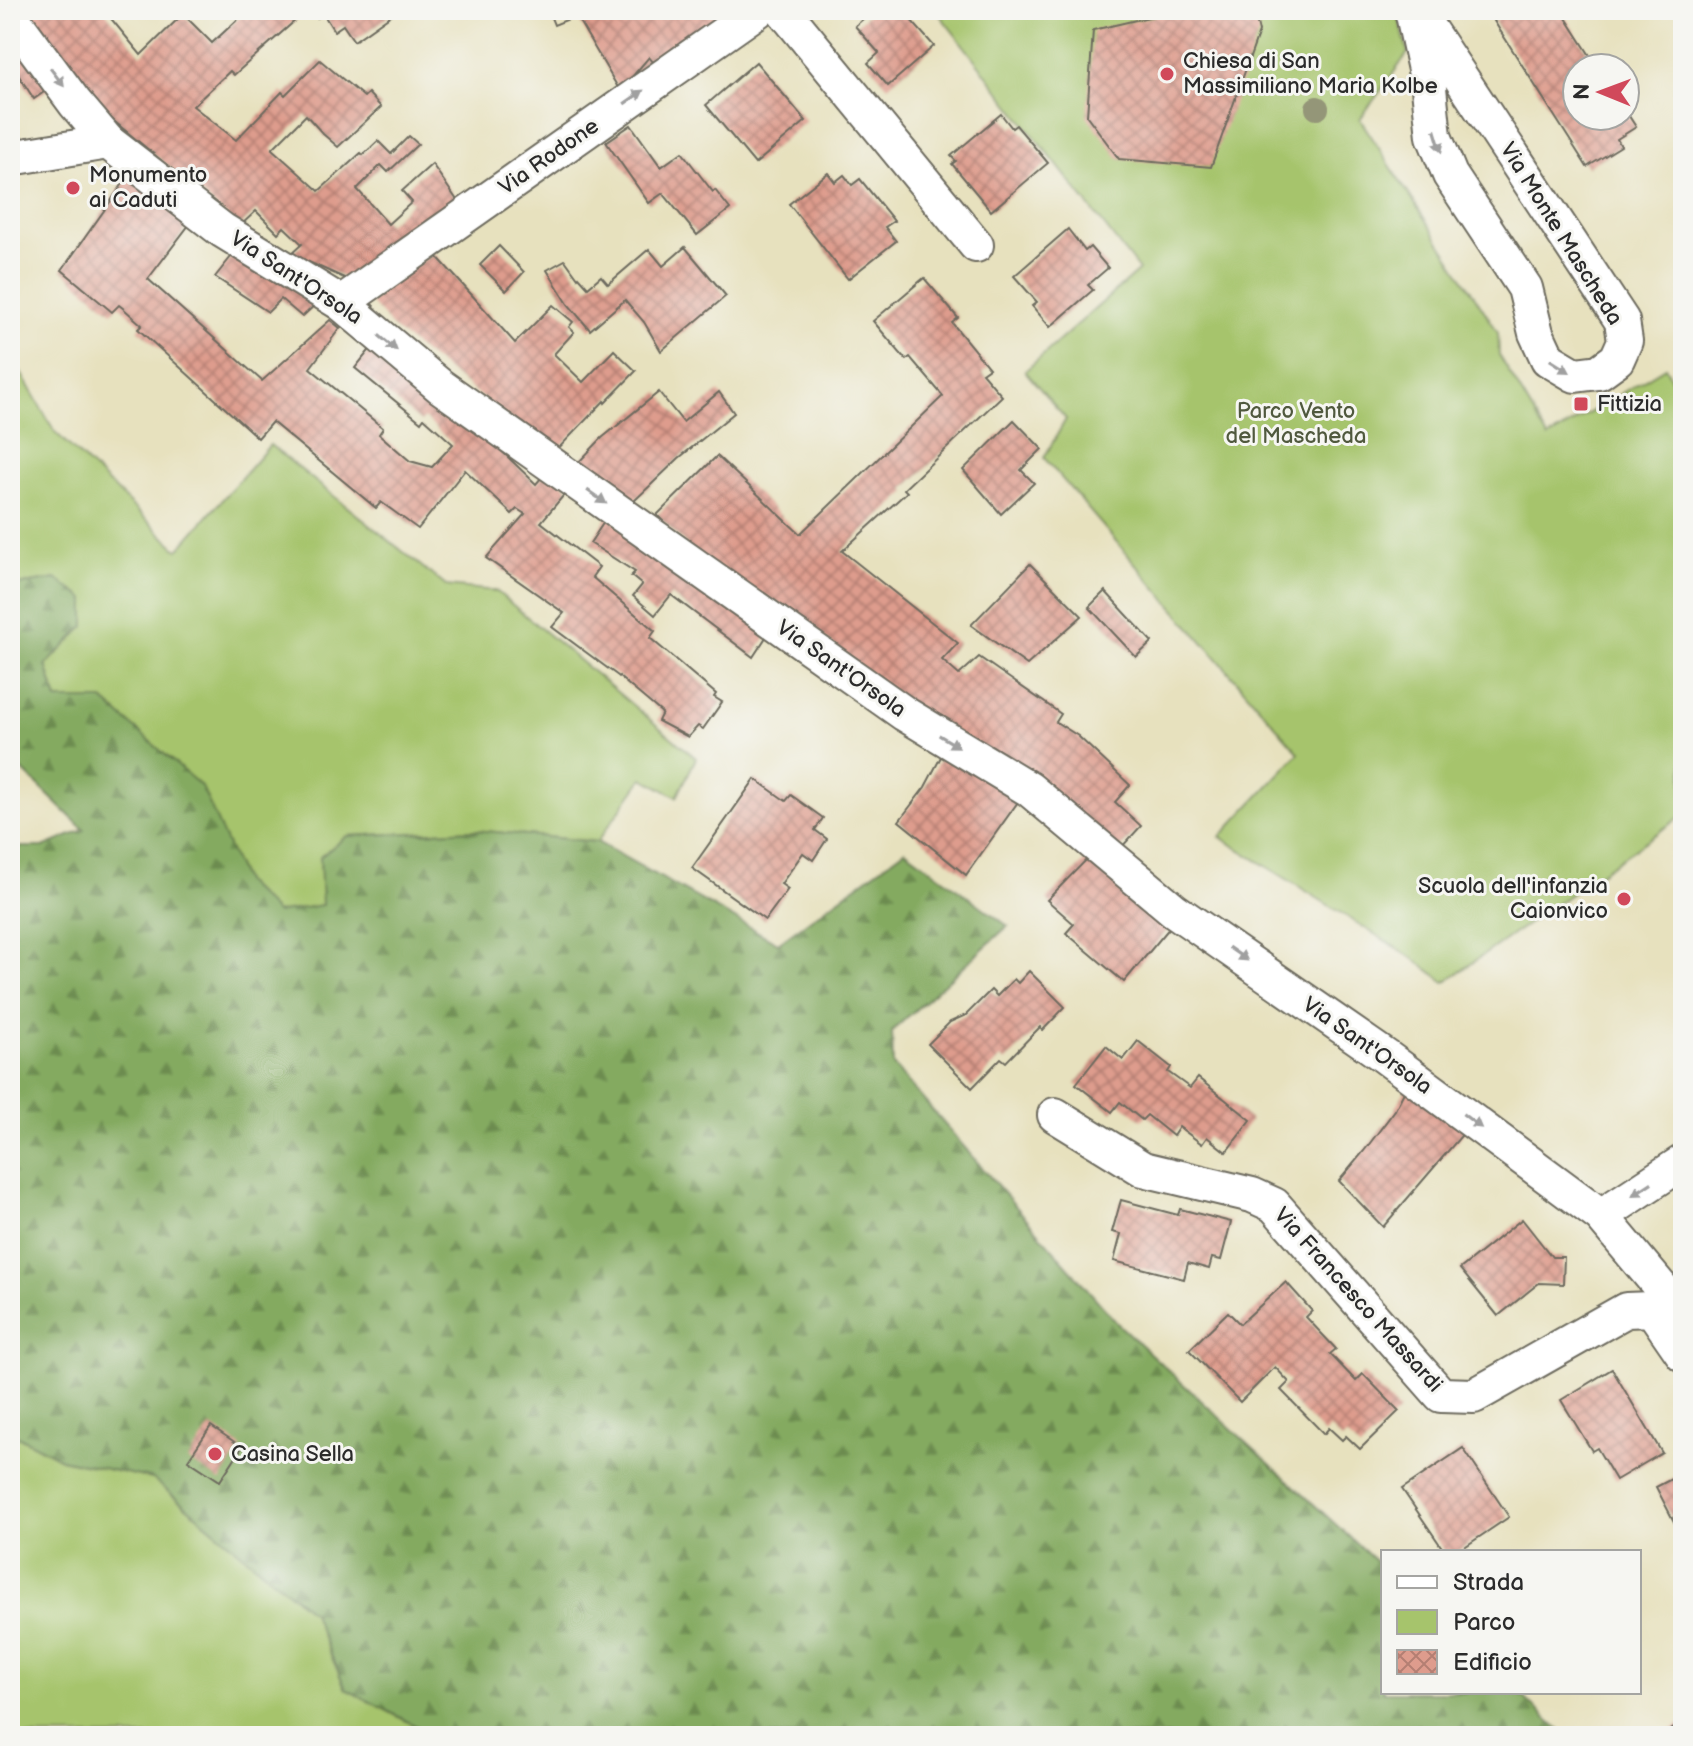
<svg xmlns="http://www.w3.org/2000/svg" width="1693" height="1746" font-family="'Balsamiq Sans',sans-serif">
<defs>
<pattern id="forest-firs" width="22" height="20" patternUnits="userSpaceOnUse" patternTransform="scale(2)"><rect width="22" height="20" fill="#84aa60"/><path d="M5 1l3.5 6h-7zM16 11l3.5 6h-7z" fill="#6c8b4f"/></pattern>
<pattern id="building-cross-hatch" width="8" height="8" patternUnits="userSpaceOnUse" patternTransform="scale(2)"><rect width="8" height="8" fill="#de9c8d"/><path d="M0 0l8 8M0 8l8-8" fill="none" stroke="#b47f73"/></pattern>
</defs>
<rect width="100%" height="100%" fill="#f6f6f2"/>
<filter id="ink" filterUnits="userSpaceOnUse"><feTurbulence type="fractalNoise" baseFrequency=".0125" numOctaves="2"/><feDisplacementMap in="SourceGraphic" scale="16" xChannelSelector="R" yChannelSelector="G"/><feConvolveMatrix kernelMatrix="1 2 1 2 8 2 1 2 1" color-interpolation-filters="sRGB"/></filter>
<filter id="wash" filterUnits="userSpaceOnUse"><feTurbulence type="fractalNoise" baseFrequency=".006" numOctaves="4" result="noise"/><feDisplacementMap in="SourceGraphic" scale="32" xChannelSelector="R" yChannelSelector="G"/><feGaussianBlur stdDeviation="1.8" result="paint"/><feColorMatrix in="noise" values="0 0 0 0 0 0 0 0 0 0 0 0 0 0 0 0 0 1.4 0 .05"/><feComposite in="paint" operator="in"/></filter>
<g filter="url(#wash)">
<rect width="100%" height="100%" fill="#e7e1be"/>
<g fill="#a6c46c" stroke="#68784c" stroke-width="2">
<polygon points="936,10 1397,10 1408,53 1360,119 1498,332 1499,355 1548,438 1665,367 1683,400 1683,815 1445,982 1411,957 1220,837 1299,753 1044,458 1066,419 1025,371 1139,270"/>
<polygon points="10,354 55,432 178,550 270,445 446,586 496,591 696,758 677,797 643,778 597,842 475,830 347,836 320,857 323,905 276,913 244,882 201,787 103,700 57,700 46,665 85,626 56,579 10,586"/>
<polygon points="10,1432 61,1459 153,1479 312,1612 346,1689 435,1736 10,1736"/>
</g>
<polygon fill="url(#forest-firs)" stroke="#586a46" stroke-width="2" points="56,579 85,599 85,626 46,665 57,700 103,700 202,787 244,882 276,913 322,905 320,857 347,836 475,830 597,842 778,943 905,850 1008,926 892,1031 893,1065 1117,1323 1383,1568 1383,1692 1518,1692 1566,1736 435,1736 346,1689 312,1612 153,1479 61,1459 10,1432 10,847 43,847 84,830 10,758 10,586"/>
<g id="blocks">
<g fill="url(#building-cross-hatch)">
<polygon points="26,10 104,10 141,55 183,14 212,43 248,10 292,10 298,18 234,75 230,71 193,106 236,140 282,92 285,95 320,60 364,97 368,93 381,107 338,147 323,134 306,115 272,149 319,191 361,153 363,155 378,141 391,154 409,136 418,144 388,172 381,165 357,189 388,224 412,202 402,191 432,164 461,206 351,281 291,254 302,244 284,227 278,233 256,211 239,227 191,185 103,112"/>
<polygon points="310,10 398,10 354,41 343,25 334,31 324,15 317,18"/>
<polygon points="548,10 732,10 711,26 653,62 649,57 620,91 576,16 554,25"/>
<polygon points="873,10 902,10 934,46 888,86 868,63 879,53 855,26"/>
<polygon points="1179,10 1254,10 1259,32 1211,167 1119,159 1087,116 1093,30"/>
<polygon points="1510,10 1561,10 1598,68 1577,68 1577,116 1625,116 1625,110 1636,127 1617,139 1621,146 1587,167 1494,21"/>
<polygon points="10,36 51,87 34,99 10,62"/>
<polygon points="756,62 806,121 755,164 706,105"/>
<polygon points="1001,114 1012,128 1016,125 1048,163 991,211 952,164 956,161 951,156"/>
<polygon points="631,125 661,167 682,152 713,192 715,190 730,209 697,235 663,193 649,203 606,142"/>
<polygon points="828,173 835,182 844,175 852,185 860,179 894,221 885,227 896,241 848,279 789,204"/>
<polygon points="127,178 192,221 148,279 262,381 330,320 340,328 310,368 383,428 379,434 410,461 432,467 453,444 424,418 421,422 355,368 376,342 490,440 536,484 548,470 569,489 541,522 599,567 592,577 655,631 650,638 716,694 714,697 722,702 703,729 698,726 688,737 658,721 662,713 618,676 552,627 564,613 486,558 525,514 517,509 512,514 465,470 418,529 381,502 376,508 272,422 258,438 138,329 142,325 124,309 119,305 112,312 62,270"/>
<polygon points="1068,229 1085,251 1090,247 1108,268 1088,285 1093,290 1050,327 1032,306 1037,302 1014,276"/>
<polygon points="499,246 524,272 506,291 480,265"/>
<polygon points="239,247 317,303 302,317 281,299 268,312 215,277"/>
<polygon points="685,247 726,296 661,351 644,322 625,300 590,330 568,304 547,270 565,260 578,278 579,277 588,287 601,276 608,284 649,249 663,266"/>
<polygon points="434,253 515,343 553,305 573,322 569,327 574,332 554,354 583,382 614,350 636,371 605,403 604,401 554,453 395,330 371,303 390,282"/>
<polygon points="924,278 958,318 952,323 989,368 982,373 1002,396 904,489 907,492 842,551 958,643 942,660 959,675 979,657 1061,714 1056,722 1078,736 1130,785 1115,802 1141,826 1120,849 883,685 786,608 735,579 690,549 657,515 717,456 800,534 943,396 910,357 906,360 873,321"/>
<polygon points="659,392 683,422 719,392 734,413 679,458 632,503 574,467 602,438"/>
<polygon points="1014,420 1042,449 1021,470 1034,483 1001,514 963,470"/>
<polygon points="608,516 770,631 753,657 671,595 655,615 633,596 642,585 631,576 635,572 590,543"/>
<polygon points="1030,564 1082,616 1027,665 971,625"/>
<polygon points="1105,591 1152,642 1136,657 1089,607"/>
<polygon points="943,753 1020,799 966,875 899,821 925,787"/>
<polygon points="755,779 786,801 791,795 823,818 815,830 827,839 813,860 803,853 781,884 788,889 765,920 692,868"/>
<polygon points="1089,857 1171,926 1124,982 1066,933 1074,924 1047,900"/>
<polygon points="1029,971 1065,1007 1043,1030 1040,1027 1006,1062 1001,1058 972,1088 928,1044 950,1022 966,1015 991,990 997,996 1014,979 1018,983"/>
<polygon points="1138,1041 1171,1067 1168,1072 1190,1088 1198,1078 1251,1120 1226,1152 1207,1137 1202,1144 1179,1127 1173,1136 1147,1115 1142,1120 1120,1102 1112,1112 1076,1084 1106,1046 1123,1060"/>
<polygon points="1406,1088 1467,1129 1383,1227 1339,1181 1364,1151 1395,1110"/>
<polygon points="1121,1200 1178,1215 1180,1209 1231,1222 1221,1260 1212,1258 1209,1269 1188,1263 1184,1279 1114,1261 1121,1234 1112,1232"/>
<polygon points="1522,1219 1552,1257 1564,1257 1563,1284 1539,1283 1498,1316 1460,1269"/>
<polygon points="1286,1282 1312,1311 1306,1317 1336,1349 1330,1354 1356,1381 1363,1374 1399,1411 1360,1449 1346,1436 1342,1440 1329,1428 1324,1434 1281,1390 1289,1382 1275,1367 1240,1402 1189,1350 1228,1312 1240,1324"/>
<polygon points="1612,1369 1662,1453 1616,1480 1597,1448 1592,1451 1561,1400"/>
<polygon points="211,1426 242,1447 220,1481 188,1460"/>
<polygon points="1463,1448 1509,1517 1457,1552 1445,1552 1402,1489"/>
<polygon points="1683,1473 1683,1539 1656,1487"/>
<polygon points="1683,1723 1683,1736 1660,1736"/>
</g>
</g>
</g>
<g filter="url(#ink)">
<use href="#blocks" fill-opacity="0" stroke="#6d6b5e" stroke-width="2"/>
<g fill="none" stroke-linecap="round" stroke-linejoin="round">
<defs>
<g id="street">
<polyline points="783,10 976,245"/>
<polyline points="1412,10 1429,88 1434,136 1450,175 1525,288 1536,333 1548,359 1575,375 1599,372 1617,359 1625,341 1622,321 1416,10"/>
<polyline points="10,15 75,103 108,142 222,230 341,303 440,386 905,714 1029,789 1174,910 1386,1057 1601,1216 1683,1314"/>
<polyline points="10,155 17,157 108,142"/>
<polyline points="341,303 758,10"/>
<polyline points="1055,1115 1143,1169 1252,1195 1274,1205 1441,1395 1474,1396 1626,1310 1652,1309 1683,1354"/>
<polyline points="1601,1216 1683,1162"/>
</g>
</defs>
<use href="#street" stroke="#6d6b5e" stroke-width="38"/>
<use href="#street" stroke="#fff" stroke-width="34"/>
</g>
<circle fill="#949678" cx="1317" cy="108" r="12"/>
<defs><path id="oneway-solid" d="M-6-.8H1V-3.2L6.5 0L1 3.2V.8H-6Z" transform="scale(2)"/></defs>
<g fill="#a0a0a0">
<use href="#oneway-solid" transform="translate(57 77) rotate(53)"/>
<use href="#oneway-solid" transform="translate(634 97) rotate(-35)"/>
<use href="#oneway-solid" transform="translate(1438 141) rotate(73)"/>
<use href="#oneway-solid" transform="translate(388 343) rotate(40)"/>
<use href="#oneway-solid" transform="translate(1560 366) rotate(32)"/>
<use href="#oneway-solid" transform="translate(597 497) rotate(35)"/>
<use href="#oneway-solid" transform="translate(949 741) rotate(31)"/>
<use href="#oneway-solid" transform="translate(1238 954) rotate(35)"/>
<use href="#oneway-solid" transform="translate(1472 1121) rotate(37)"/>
<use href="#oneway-solid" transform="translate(1642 1189) rotate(147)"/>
</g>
</g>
<g fill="#d1495b" stroke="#f6f6f2" stroke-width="3">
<circle cx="1167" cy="74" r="8"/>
<circle cx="73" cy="188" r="8"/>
<rect x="1573" y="396" width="16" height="16" rx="4"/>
<circle cx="1624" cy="899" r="8"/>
<circle cx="215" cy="1454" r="8"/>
</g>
<g text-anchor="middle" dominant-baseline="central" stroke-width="6" stroke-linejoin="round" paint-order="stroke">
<g font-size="22" fill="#2b2b2b" stroke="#f6f6f2" text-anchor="start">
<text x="1183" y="61">Chiesa di San<tspan x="1183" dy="25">Massimiliano Maria Kolbe</tspan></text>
<text x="89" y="175">Monumento<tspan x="89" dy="25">ai Caduti</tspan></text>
<text x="1597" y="404">Fittizia</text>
<text x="1608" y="886" text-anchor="end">Scuola dell'infanzia<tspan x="1608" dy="25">Caionvico</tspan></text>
<text x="231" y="1454">Casina Sella</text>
</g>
<g font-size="22" fill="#2b2b2b" stroke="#f6f6f2">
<text transform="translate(549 157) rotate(-35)">Via Rodone</text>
<text transform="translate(1561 234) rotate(58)">Via Monte Mascheda</text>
<text transform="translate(296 278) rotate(33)">Via Sant'Orsola</text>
<text transform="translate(841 669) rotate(35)">Via Sant'Orsola</text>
<text transform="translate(1367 1046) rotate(35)">Via Sant'Orsola</text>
<text transform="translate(1358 1300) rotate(48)">Via Francesco Massardi</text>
</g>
<g font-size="22" fill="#50593e" stroke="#f6f6f2">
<text x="1296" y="411">Parco Vento<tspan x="1296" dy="25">del Mascheda</tspan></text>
</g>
</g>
<rect width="1693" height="1746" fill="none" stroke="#f6f6f2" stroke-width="40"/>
<rect x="1381" y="1550" width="260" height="144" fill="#f6f6f2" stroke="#a5a5a2" stroke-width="2"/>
<rect x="1397" y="1576" width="40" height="12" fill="#ffffff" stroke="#a5a5a2" stroke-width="2"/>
<text x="1453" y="1590" font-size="24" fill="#2b2b2b">Strada</text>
<rect x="1397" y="1610" width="40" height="24" fill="#a6c46c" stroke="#a5a5a2" stroke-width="2"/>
<text x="1453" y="1630" font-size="24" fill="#2b2b2b">Parco</text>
<rect x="1397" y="1650" width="40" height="24" fill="url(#building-cross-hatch)" stroke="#a5a5a2" stroke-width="2"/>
<text x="1453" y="1670" font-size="24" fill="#2b2b2b">Edificio</text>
<g transform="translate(1601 92) rotate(271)"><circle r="38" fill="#f6f6f2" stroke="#a5a5a2" stroke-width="2"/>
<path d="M0-6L14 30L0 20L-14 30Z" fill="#d1495b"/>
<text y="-12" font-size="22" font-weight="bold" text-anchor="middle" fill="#2b2b2b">N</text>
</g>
</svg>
